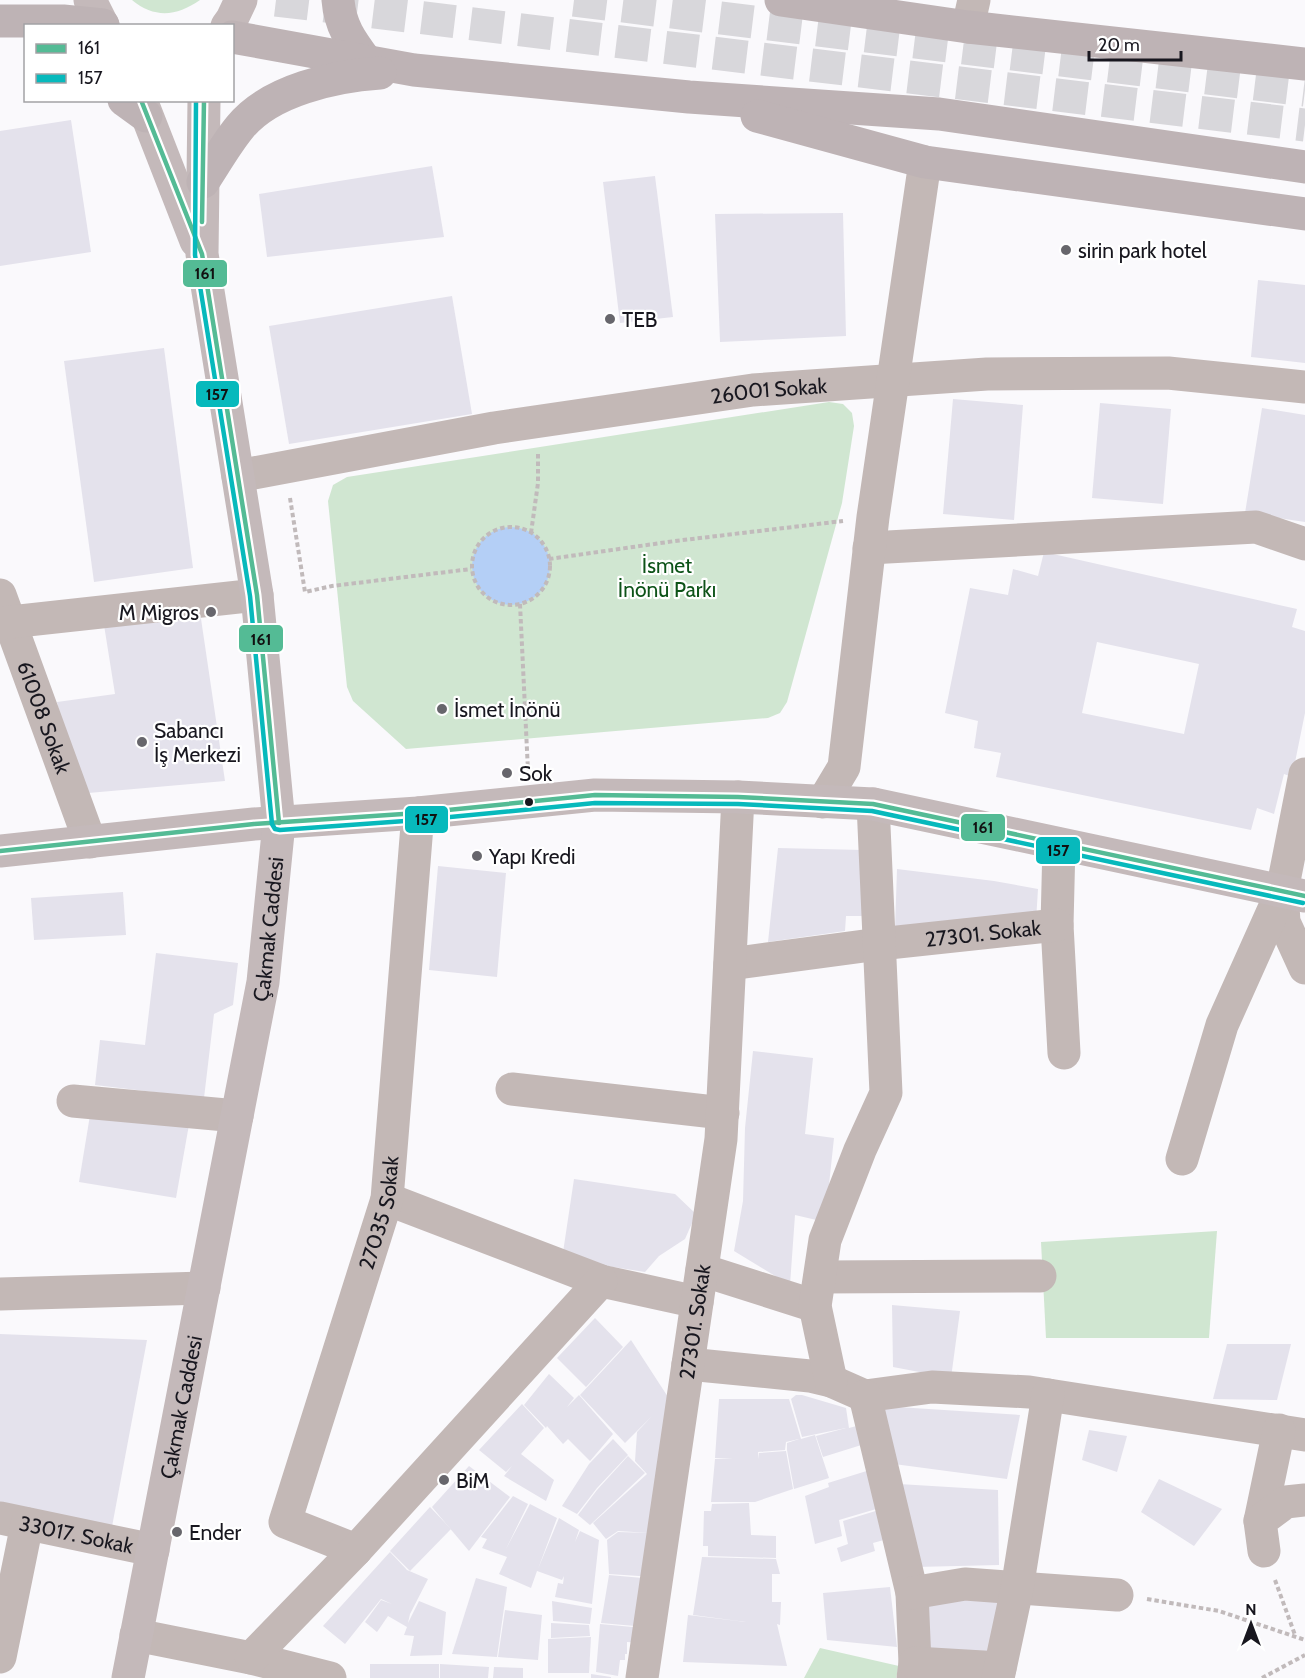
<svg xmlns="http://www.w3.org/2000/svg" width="1305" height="1678" font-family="Cabin,sans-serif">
<rect width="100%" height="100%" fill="#faf9fc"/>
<g fill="#d0e6d1">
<path d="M132 0H200C177 16 155 19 132 0Z"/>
<polygon points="829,402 843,404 852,413 854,426 842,503 787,702 780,713 768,718 406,749 353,701 347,687 328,501 333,485 347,477"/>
<polygon points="1217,1231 1209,1338 1046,1338 1041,1242"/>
<polygon points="820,1648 899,1666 896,1678 804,1678"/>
</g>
<circle fill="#b4cff6" cx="511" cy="566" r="39"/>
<g fill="#e4e2ec" fill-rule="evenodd">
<polygon points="71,120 91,252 0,266 0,131"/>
<polygon points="432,166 444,237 267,257 259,194"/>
<polygon points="655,176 673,317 620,323 603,182"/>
<polygon points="843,213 846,336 720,342 715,214"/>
<polygon points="1258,280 1305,285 1305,363 1251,357"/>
<polygon points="452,296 472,414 289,444 269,326"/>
<polygon points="164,348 193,568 94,582 64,361"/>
<polygon points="953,399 1023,405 1014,520 943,514"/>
<polygon points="1100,403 1171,409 1163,504 1092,498"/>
<polygon points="1262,408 1305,415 1305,522 1245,513"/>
<path d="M1044 552 1297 609 1292 627 1305 631V713L1292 777 1284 774 1274 814 1257 808 1251 830 996 777 1001 753 974 748 978 721 945 713 970 588 1008 595 1013 569 1038 576ZM1097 642 1199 664 1184 734 1082 713Z"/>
<polygon points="200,612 225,781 77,794 57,702 115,694 104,625"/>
<polygon points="778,848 863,850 865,916 846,916 845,931 768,942"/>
<polygon points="438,866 506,873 497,977 429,970"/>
<polygon points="897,869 994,881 1038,889 1036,921 895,929"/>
<polygon points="123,892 126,935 34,940 31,898"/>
<polygon points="156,953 238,963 233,1005 214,1014 204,1098 95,1085 100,1040 145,1045"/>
<polygon points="753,1051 813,1058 805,1134 834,1138 825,1222 795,1215 790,1285 734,1251 743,1201 745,1128"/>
<polygon points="92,1103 190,1119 176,1198 79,1182"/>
<polygon points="574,1179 675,1194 696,1214 685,1239 659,1256 645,1272 562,1259"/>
<polygon points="892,1305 960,1311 951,1378 893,1367"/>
<polygon points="595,1318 623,1347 586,1387 557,1358"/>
<polygon points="0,1334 147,1340 111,1532 0,1510"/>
<polygon points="631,1340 668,1397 666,1400 673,1400 661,1480 654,1477 661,1481 654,1577 609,1574 607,1540 618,1532 650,1533 618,1531 606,1539 593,1523 647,1474 635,1461 637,1432 652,1416 625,1443 580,1395"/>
<polygon points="1227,1344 1291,1344 1277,1400 1213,1399"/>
<polygon points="549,1374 574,1398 567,1407 579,1395 613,1434 590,1461 568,1439 563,1444 547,1426 546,1428 524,1405"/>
<polygon points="796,1395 802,1395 846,1408 849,1428 864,1424 871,1442 823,1457 816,1436 846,1428 802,1437 791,1399"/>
<polygon points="719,1399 789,1399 801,1439 815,1435 829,1478 794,1489 787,1450 787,1443 799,1439 786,1442 785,1450 758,1452 759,1459 759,1453 786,1451 793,1489 755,1502 711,1502 715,1459 733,1459 715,1458"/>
<polygon points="522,1404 544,1428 521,1454 554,1480 546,1501 504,1476 512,1466 506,1472 479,1450"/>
<polygon points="882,1406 1020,1415 1007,1479 894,1464"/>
<polygon points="1089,1430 1127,1436 1117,1472 1082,1460"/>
<polygon points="613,1439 628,1455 597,1488 577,1514 562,1506 589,1464"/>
<polygon points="628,1456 645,1473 590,1525 578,1515 597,1490"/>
<polygon points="469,1466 510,1497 469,1551 432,1507"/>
<polygon points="873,1469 883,1507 839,1520 842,1536 815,1544 805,1496 829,1487 828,1483"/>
<polygon points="1159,1479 1222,1509 1194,1546 1141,1512"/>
<polygon points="899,1484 998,1490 999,1565 916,1567"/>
<polygon points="513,1496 528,1504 506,1549 530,1504 557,1518 538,1569 559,1518 579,1530 575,1542 580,1531 599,1540 592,1604 555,1597 558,1583 563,1584 564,1576 562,1580 537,1571 531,1588 499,1574 507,1557 482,1548 487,1539 481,1537"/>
<polygon points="749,1503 751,1535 776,1536 776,1558 708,1556 708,1546 703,1546 704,1511 711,1511 712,1504"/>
<polygon points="430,1507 451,1529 410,1571 390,1551"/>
<polygon points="882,1509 891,1538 873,1543 875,1551 841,1562 837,1548 848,1544 843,1521"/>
<polygon points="390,1552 407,1570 428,1579 410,1614 408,1623 419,1601 446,1612 442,1655 410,1656 414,1636 404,1635 407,1627 388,1616 377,1632 365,1622 381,1600 392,1604 381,1599 368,1584 381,1599 345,1644 323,1626"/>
<polygon points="702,1557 776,1559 780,1574 772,1574 772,1602 781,1602 780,1625 777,1624 787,1666 683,1662 688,1615 746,1622 693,1615"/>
<polygon points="609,1575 654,1579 646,1627 601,1623"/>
<polygon points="476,1578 507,1587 497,1657 452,1654"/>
<polygon points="890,1587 897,1647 827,1640 823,1593"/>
<polygon points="918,1600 1005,1600 991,1662 923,1657"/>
<polygon points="552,1601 592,1608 590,1624 553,1621"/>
<polygon points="505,1610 542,1615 538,1660 498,1657"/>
<polygon points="551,1623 589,1625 590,1636 551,1638"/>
<polygon points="600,1624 644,1628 643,1643 627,1642 627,1654 625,1654 625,1660 620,1660 618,1676 596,1672"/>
<polygon points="591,1637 589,1673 548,1673 548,1639"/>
<polygon points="370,1664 439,1664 439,1678 404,1678 404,1672 404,1678 370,1678"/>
<polygon points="440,1664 489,1667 488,1678 440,1678"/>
<polygon points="494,1667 523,1668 523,1678 493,1678"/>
<polygon points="591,1674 611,1677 611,1678 591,1678"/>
</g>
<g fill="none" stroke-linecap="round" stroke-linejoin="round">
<g stroke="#d8d7db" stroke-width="33" stroke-dasharray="33 16" stroke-linecap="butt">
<polyline points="276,0 1305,125"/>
<polyline points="574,0 1305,90"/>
</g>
<g stroke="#c1babb" stroke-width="4" stroke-dasharray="4.5 3" stroke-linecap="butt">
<polyline points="290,498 305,592 332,586 471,569"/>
<circle cx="511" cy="566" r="39"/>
<polyline points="531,533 538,483 538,453"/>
<polyline points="549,559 675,541 843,521"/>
<polyline points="520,604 528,771"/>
<polyline points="1275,1580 1295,1635"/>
<polyline points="1147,1599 1219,1611 1305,1640"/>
<polyline points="1262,1678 1305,1655"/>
</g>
<g stroke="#c3b8b6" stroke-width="33">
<polyline points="968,27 974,0"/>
<path id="s1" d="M238 476 494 428 753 390 987 374 1168 373 1305 387"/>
<polyline points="869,548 1256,527 1305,544"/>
<path id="s2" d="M0 595 90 842"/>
<polyline points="0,623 257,595"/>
<polyline points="823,802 844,767 873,517 925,162"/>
<polyline points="1059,844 1057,925 1064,1053"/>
<polyline points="1282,891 1284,922 1305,968"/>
<path id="s3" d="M730 964 879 944 1057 925"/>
<polyline points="512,1089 723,1113"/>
<polyline points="73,1101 237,1116"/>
<polyline points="1182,1159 1222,1025 1282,891 1305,774"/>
<polyline points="387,1199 601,1281 697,1302"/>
<polyline points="702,1270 815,1306"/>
<polyline points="820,1277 1040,1276"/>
<polyline points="0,1294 204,1288"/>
<polyline points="688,1364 810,1376 831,1381 865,1396 932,1387 1029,1392 1305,1435"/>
<polyline points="831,1381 815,1306 825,1240 860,1150 886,1093 873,804"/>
<polyline points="865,1396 912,1593 915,1663 913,1678"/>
<path id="s4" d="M0 1518 153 1550"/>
<polyline points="1260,1521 1279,1430"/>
<path id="s5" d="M356 1550 285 1522 387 1199 418 813"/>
<polyline points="1264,1551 1260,1521 1286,1502 1305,1500"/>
<polyline points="912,1593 965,1584 1117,1595"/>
<polyline points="136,1635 251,1658 330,1678"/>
<polyline points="0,1657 27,1524"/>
<polyline points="251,1658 356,1550 601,1281"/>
<polyline points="915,1663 1000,1668"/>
<path id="s6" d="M642 1678 721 1139 738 797"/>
<polyline points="998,1678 1017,1589 1048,1395"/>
</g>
<g stroke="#c4b9ba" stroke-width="33">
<polyline points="90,0 103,26"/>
<polyline points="227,26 232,19 241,0"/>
<polyline points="141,100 196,241"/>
<polyline points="0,851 254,824 418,813 595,795 738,797 873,804 1305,896"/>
<path id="s7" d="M128 1678 263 982 279 823 257 595 202 254 204 100"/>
</g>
<g stroke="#beb3b5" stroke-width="33">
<path d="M338 0C340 26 351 41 366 61"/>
<polyline points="781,0 968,27 1305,64"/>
<polyline points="0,21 63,21 103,25"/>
<polyline points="232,37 414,70 689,97 939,114 1305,167"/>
<polyline points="124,100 146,116"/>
<polyline points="757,116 925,162 1305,214"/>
<path d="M203 182C215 164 226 144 240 127 270 90 335 76 380 73"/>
</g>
<defs>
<g id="bus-1">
<polyline points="141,100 202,254 257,595 279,823"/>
<polyline points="202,222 204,100"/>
<polyline points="0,851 254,824 418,813 595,795 738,797 873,804 1305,896"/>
</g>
<polyline id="bus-2" points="196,100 195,255 250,596 272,824 275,829 280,830 419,820 595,803 738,804 872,811 1303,903"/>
</defs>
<use href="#bus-1" stroke="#fff" stroke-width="9"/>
<use href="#bus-2" stroke="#fff" stroke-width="9"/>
<use href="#bus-1" stroke="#54bb95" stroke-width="4.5"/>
<use href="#bus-2" stroke="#07b9bc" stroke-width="4.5"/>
</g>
<g fill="#67666c" stroke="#fff" stroke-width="2">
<circle cx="1066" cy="250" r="6"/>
<circle cx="610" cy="319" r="6"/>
<circle cx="211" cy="612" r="6"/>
<circle cx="442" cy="709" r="6"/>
<circle cx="142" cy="742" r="6"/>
<circle cx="507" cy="773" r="6"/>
<circle cx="477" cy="856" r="6"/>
<circle cx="444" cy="1480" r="6"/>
<circle cx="177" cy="1532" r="6"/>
</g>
<circle fill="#18171f" stroke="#fff" stroke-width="2" cx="529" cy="802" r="5"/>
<g text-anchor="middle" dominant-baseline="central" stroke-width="4.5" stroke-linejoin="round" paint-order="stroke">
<g font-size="21" fill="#18171f" stroke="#fff" text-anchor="start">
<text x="1078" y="250">sirin park hotel</text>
<text x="622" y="319">TEB</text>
<text x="199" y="612" text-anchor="end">M Migros</text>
<text x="454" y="709">İsmet İnönü</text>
<text x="154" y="730">Sabancı<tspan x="154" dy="24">İş Merkezi</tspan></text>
<text x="519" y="773">Sok</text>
<text x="489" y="856">Yapı Kredi</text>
<text x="456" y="1480">BiM</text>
<text x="189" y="1532">Ender</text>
</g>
<g font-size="21" fill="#18171f" stroke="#fff">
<text stroke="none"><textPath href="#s1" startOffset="538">26001 Sokak</textPath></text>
<text stroke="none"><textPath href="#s2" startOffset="130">61008 Sokak</textPath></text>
<text stroke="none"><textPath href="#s7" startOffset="762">Çakmak Caddesi</textPath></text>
<text stroke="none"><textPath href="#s3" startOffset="255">27301. Sokak</textPath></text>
<text stroke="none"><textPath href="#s5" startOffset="400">27035 Sokak</textPath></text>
<text stroke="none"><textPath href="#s6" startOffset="360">27301. Sokak</textPath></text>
<text stroke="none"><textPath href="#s7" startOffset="276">Çakmak Caddesi</textPath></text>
<text stroke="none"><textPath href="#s4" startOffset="78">33017. Sokak</textPath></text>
</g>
<g font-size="21" fill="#0d5318" stroke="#fff">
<text x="667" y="565">İsmet<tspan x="667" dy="24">İnönü Parkı</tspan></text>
</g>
</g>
<g stroke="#fff" stroke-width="2">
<rect x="182" y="259" width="46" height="29" rx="6" fill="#54bb95"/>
<rect x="195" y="380" width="45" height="28" rx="6" fill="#07b9bc"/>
<rect x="238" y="624" width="46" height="29" rx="6" fill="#54bb95"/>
<rect x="404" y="805" width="45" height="29" rx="6" fill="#07b9bc"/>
<rect x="960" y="813" width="46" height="29" rx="6" fill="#54bb95"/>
<rect x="1035" y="836" width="46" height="29" rx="6" fill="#07b9bc"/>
</g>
<g font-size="16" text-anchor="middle" font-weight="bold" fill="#111">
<text x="205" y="279">161</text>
<text x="217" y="400">157</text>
<text x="261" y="645">161</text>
<text x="426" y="825">157</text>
<text x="983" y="833">161</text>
<text x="1058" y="856">157</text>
</g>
<rect x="24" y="24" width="210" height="78" fill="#ffffff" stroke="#a3a2a5" stroke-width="1.5"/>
<rect x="36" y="44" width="30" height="9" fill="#54bb95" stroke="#a3a2a5" stroke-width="1.5"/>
<text x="78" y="54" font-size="18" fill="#18171f">161</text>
<rect x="36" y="74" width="30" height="9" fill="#07b9bc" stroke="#a3a2a5" stroke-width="1.5"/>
<text x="78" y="84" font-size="18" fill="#18171f">157</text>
<g transform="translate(1251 1624)" stroke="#ffffff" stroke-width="4.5" paint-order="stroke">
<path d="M0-4.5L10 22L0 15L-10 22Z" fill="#18171f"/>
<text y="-9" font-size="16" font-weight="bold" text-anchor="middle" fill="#18171f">N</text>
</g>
<path d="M1089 51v9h92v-9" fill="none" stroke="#18171f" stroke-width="3"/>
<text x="1098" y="51" font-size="18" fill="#18171f" stroke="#ffffff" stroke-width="4.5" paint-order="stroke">20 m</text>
</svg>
